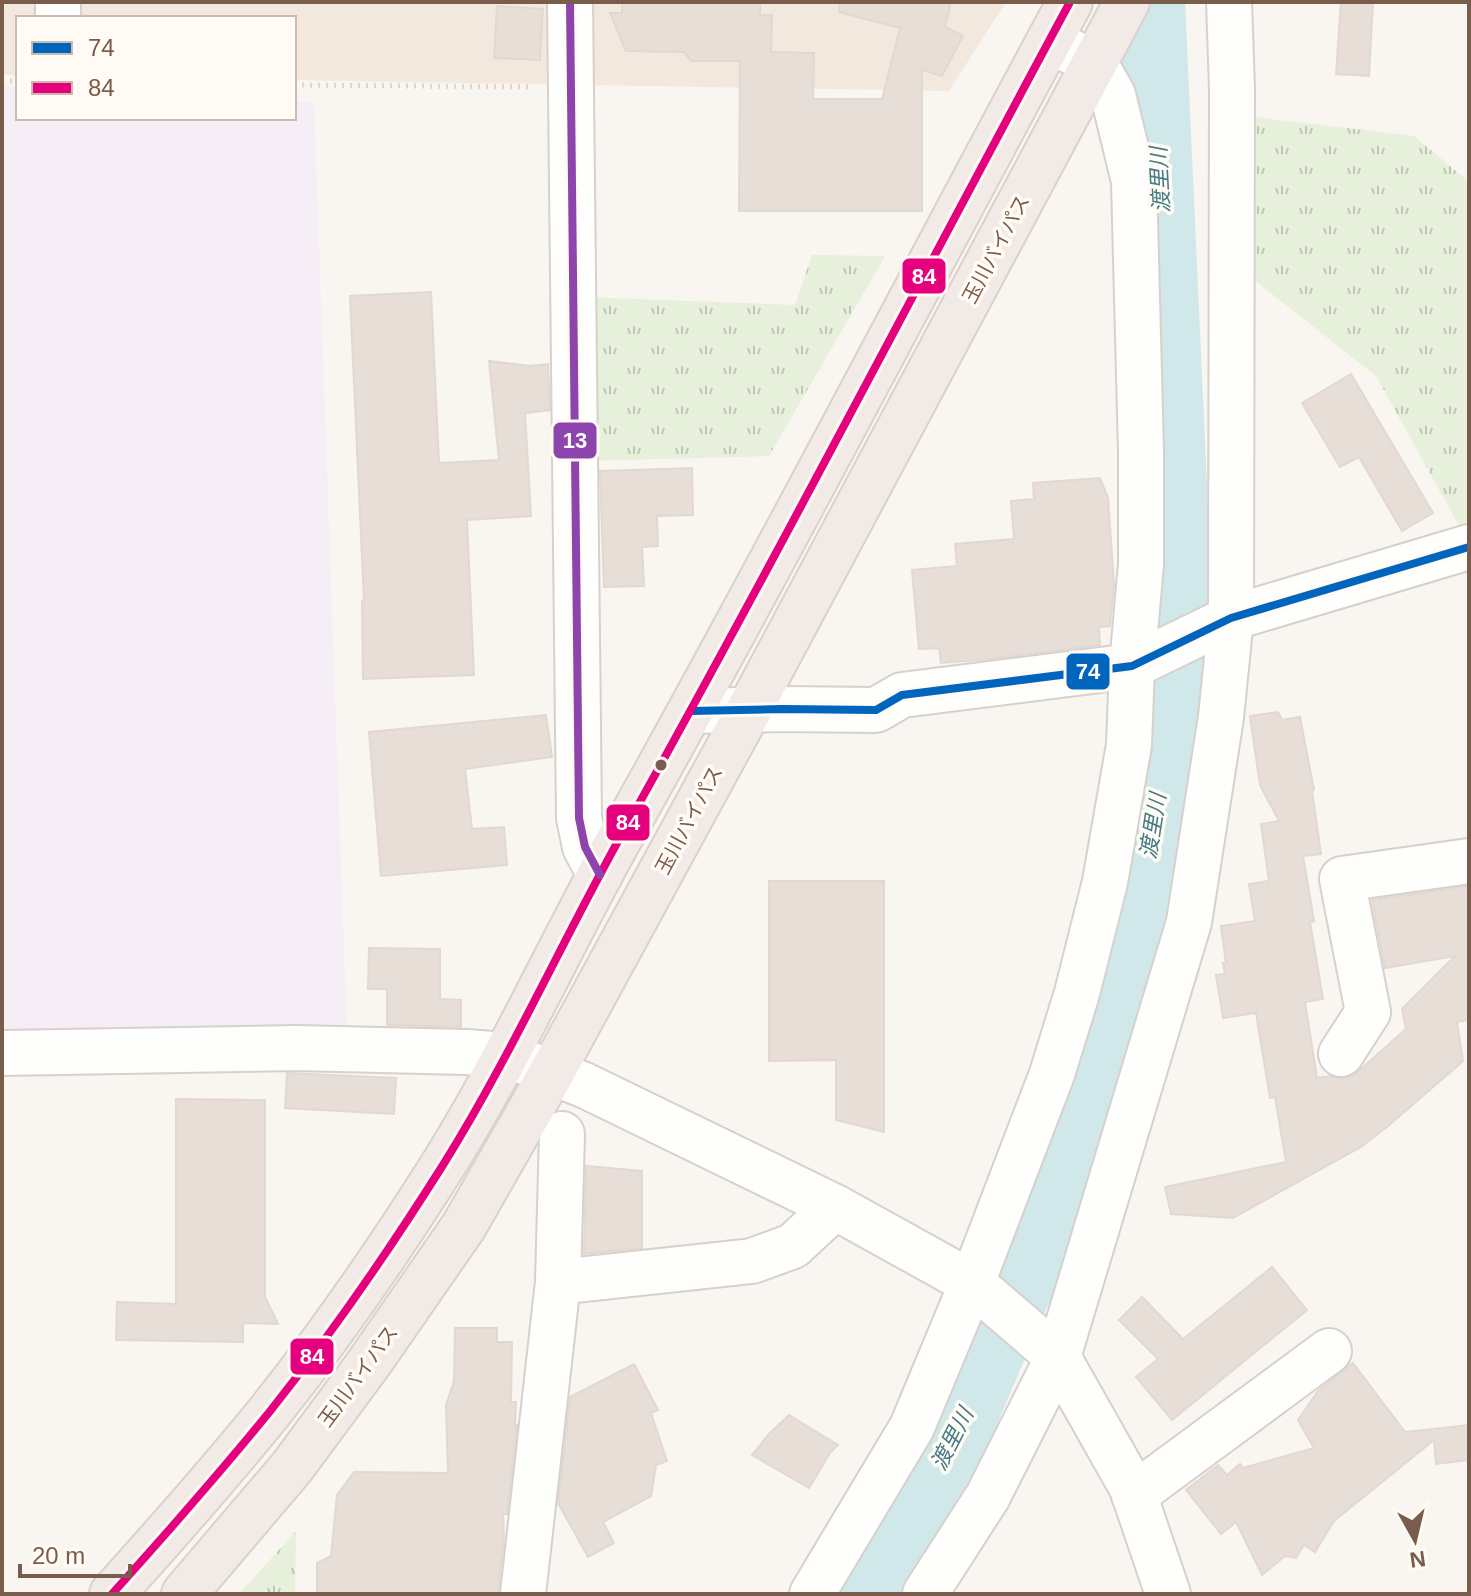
<svg xmlns="http://www.w3.org/2000/svg" width="1471" height="1596" font-family="Helvetica,'Noto Sans JP',sans-serif">
<defs>
<pattern id="grass-tufts" width="24" height="20" patternUnits="userSpaceOnUse" patternTransform="scale(2)"><rect width="24" height="20" fill="#e7f0db"/><path d="M3 7l-1-3M5 7V3M7 7l1-3M15 17l-1-3M17 17v-4M19 17l1-3" fill="none" stroke="#c0c6b4"/></pattern>
</defs>
<rect width="100%" height="100%" fill="#f9f5f0"/>
<polygon fill="#f2e8de" points="2,2 1006,2 949,91 294,80 294,18 18,18 18,75 2,75"/>
<polygon fill="#f6eef6" points="2,86 18,87 18,118 294,118 294,101 314,102 347,1033 2,1037"/>
<g fill="url(#grass-tufts)">
<polygon points="1254,117 1414,136 1469,182 1469,532 1462,531 1376,376 1249,276"/>
<polygon points="812,255 885,256 769,456 583,461 581,297 795,305"/>
<polygon points="296,1531 295,1594 239,1594"/>
</g>
<g fill="none" stroke-linecap="round" stroke-linejoin="round">
<polyline stroke="#d0e8ea" stroke-width="66" points="865,1594 954,1441 1038,1244 1140,912 1175,679 1179,597 1152,2"/>
</g>
<g fill="#e6ded7" stroke="#e2d8d2" stroke-width="2">
<polygon points="622,2 760,2 760,15 772,15 771,52 814,53 813,99 882,99 900,28 839,12 840,2 951,2 945,27 963,36 942,76 922,70 922,211 739,211 740,61 691,61 684,52 626,51 610,13 622,13"/>
<polygon points="1341,2 1373,2 1369,76 1336,74"/>
<polygon points="497,6 543,9 540,60 494,58"/>
<polygon points="431,292 439,463 499,460 489,361 530,366 548,364 550,410 525,413 531,516 467,520 474,675 363,679 362,601 364,601 350,296"/>
<polygon points="1351,374 1433,513 1402,531 1359,457 1340,467 1302,403"/>
<polygon points="692,468 693,515 657,516 658,546 642,547 644,586 604,587 600,471"/>
<polygon points="1100,478 1108,498 1114,585 1110,626 1099,627 1100,645 991,659 941,663 939,648 919,649 912,570 957,566 955,544 1014,539 1011,501 1034,499 1033,483"/>
<polygon points="1278,712 1282,720 1300,717 1314,790 1312,791 1321,854 1303,856 1314,921 1310,922 1323,999 1305,1002 1317,1078 1331,1076 1341,1079 1353,1076 1406,1029 1402,1009 1455,956 1385,968 1372,900 1469,886 1469,1020 1457,1022 1463,1061 1387,1127 1361,1147 1233,1218 1171,1214 1165,1187 1286,1162 1275,1097 1270,1098 1256,1013 1223,1018 1216,975 1225,974 1223,963 1226,963 1221,926 1255,921 1249,884 1269,881 1261,824 1279,821 1260,785 1250,716"/>
<polygon points="546,715 552,757 465,769 472,829 504,827 507,865 381,876 369,732"/>
<polygon points="769,881 884,881 884,1132 836,1120 836,1060 769,1061"/>
<polygon points="369,948 440,949 440,999 461,1000 461,1027 387,1025 387,989 368,989"/>
<polygon points="287,1073 396,1078 394,1114 285,1108"/>
<polygon points="176,1099 265,1100 265,1297 278,1324 243,1323 243,1342 116,1340 117,1302 176,1304"/>
<polygon points="586,1166 642,1171 642,1248 584,1254"/>
<polygon points="1272,1267 1307,1310 1172,1420 1136,1377 1158,1359 1119,1320 1142,1297 1183,1339"/>
<polygon points="455,1328 497,1328 497,1342 512,1342 511,1402 516,1402 515,1426 517,1425 507,1514 503,1514 504,1538 498,1594 317,1594 317,1563 331,1556 337,1495 354,1472 448,1473 446,1405 454,1381"/>
<polygon points="1353,1363 1405,1432 1469,1425 1469,1460 1436,1464 1434,1440 1334,1521 1315,1552 1304,1545 1296,1558 1285,1556 1262,1575 1236,1522 1221,1534 1186,1490 1218,1465 1227,1475 1240,1464 1243,1468 1314,1448 1298,1420 1318,1391"/>
<polygon points="634,1364 658,1410 651,1413 667,1461 656,1465 651,1496 603,1522 614,1543 588,1557 558,1503 570,1397"/>
<polygon points="789,1415 838,1445 830,1453 809,1488 752,1455 769,1434"/>
</g>
<g fill="none" stroke-linecap="round" stroke-linejoin="round">
<defs>
<g id="minor">
<polyline points="570,2 579,818 585,847 600,875"/>
<polyline points="58,18 58,2"/>
<polyline points="691,711 782,709 876,710 902,695 1132,666 1231,618 1469,547"/>
<polyline points="2,1053 296,1048 466,1052 506,1055 584,1085 835,1207 972,1283 1058,1357 1132,1488 1168,1594"/>
<polyline points="1341,1054 1368,1012 1342,879 1469,861"/>
<polyline points="558,1282 562,1134"/>
<polyline points="1134,1495 1329,1351"/>
<polyline points="523,1594 558,1282 752,1261 793,1246 835,1207"/>
<polyline points="812,1594 912,1427 972,1283 1052,1074 1077,993 1105,882 1129,745 1132,666 1141,564 1141,452 1134,181 1113,95 1095,63 1049,41"/>
<polyline points="925,1594 988,1496 1058,1357 1189,922 1221,717 1231,618 1232,89 1229,2"/>
</g>
<g id="highway">
<path d="M112 1594C166 1534 220 1473 271 1410 333 1332 390 1249 443 1165 508 1061 558 950 617 843 773 565 919 282 1070 2"/>
<polyline points="184,1594 292,1467 369,1363 464,1226 552,1072 749,710 1127,2"/>
</g>
</defs>
<use href="#minor" stroke="#d7d1cb" stroke-width="48"/>
<use href="#highway" stroke="#dad1cc" stroke-width="48"/>
<g stroke="#dcd5d0" stroke-width="5" stroke-dasharray="2 6" stroke-linecap="butt">
<polyline points="2,81 18,81"/>
<polyline points="294,85 534,87"/>
</g>
<use href="#minor" stroke="#fefefd" stroke-width="44"/>
<use href="#highway" stroke="#f2eae7" stroke-width="44"/>
<defs>
<polyline id="bus-1" points="691,711 782,709 876,710 902,695 1132,666 1231,618 1469,547"/>
<path id="bus-2" d="M112 1594C166 1534 220 1473 271 1410 333 1332 390 1249 443 1165 508 1061 558 950 617 843 773 565 919 282 1070 2"/>
<polyline id="bus-3" points="570,2 579,818 585,847 600,875"/>
</defs>
<use href="#bus-1" stroke="#fffaf3" stroke-width="14"/>
<use href="#bus-2" stroke="#fffaf3" stroke-width="14"/>
<use href="#bus-3" stroke="#fffaf3" stroke-width="14"/>
<use href="#bus-1" stroke="#0065bd" stroke-width="8"/>
<use href="#bus-2" stroke="#e5007d" stroke-width="8"/>
<use href="#bus-3" stroke="#8e44ad" stroke-width="8"/>
</g>
<circle fill="#7a5c4d" stroke="#fffaf3" stroke-width="3" cx="661" cy="765" r="7"/>
<g text-anchor="middle" dominant-baseline="central" stroke-width="7" stroke-linejoin="round" paint-order="stroke">
<g font-size="20" fill="#7a5c4d" stroke="#fffaf3">
<text transform="translate(996 249) rotate(-62)">玉川バイパス</text>
<text transform="translate(689 820) rotate(-62)">玉川バイパス</text>
<text transform="translate(358 1376) rotate(-54)">玉川バイパス</text>
</g>
<g font-size="22" font-style="italic" fill="#437c86" stroke="#fffaf3">
<text transform="translate(1160 180) rotate(-93)">渡里川</text>
<text transform="translate(1153 826) rotate(-81)">渡里川</text>
<text transform="translate(952 1439) rotate(-63)">渡里川</text>
</g>
</g>
<g stroke="#fffaf3" stroke-width="3">
<rect x="901" y="257" width="46" height="38" rx="8" fill="#e5007d"/>
<rect x="552" y="421" width="46" height="39" rx="8" fill="#8e44ad"/>
<rect x="1065" y="652" width="46" height="39" rx="8" fill="#0065bd"/>
<rect x="605" y="803" width="46" height="39" rx="8" fill="#e5007d"/>
<rect x="289" y="1337" width="46" height="39" rx="8" fill="#e5007d"/>
</g>
<g font-size="22" text-anchor="middle" font-weight="bold" fill="#fff">
<text x="924" y="284">84</text>
<text x="575" y="448">13</text>
<text x="1088" y="679">74</text>
<text x="628" y="830">84</text>
<text x="312" y="1364">84</text>
</g>
<rect width="1471" height="1596" fill="none" stroke="#7a5c4d" stroke-width="8"/>
<rect x="16" y="16" width="280" height="104" fill="#fffaf3" stroke="#cabbb1" stroke-width="2"/>
<rect x="32" y="42" width="40" height="12" fill="#0065bd" stroke="#cabbb1" stroke-width="2"/>
<text x="88" y="56" font-size="24" fill="#7a5c4d">74</text>
<rect x="32" y="82" width="40" height="12" fill="#e5007d" stroke="#cabbb1" stroke-width="2"/>
<text x="88" y="96" font-size="24" fill="#7a5c4d">84</text>
<g transform="translate(1415 1540) rotate(172)" stroke="#fffaf3" stroke-width="6" paint-order="stroke">
<path d="M0-6L14 30L0 20L-14 30Z" fill="#7a5c4d"/>
<text y="-12" font-size="22" font-weight="bold" text-anchor="middle" fill="#7a5c4d">N</text>
</g>
<path d="M20 1564v12h110v-12" fill="none" stroke="#7a5c4d" stroke-width="4"/>
<text x="32" y="1564" font-size="24" fill="#7a5c4d" stroke="#fffaf3" stroke-width="6" paint-order="stroke">20 m</text>
</svg>
